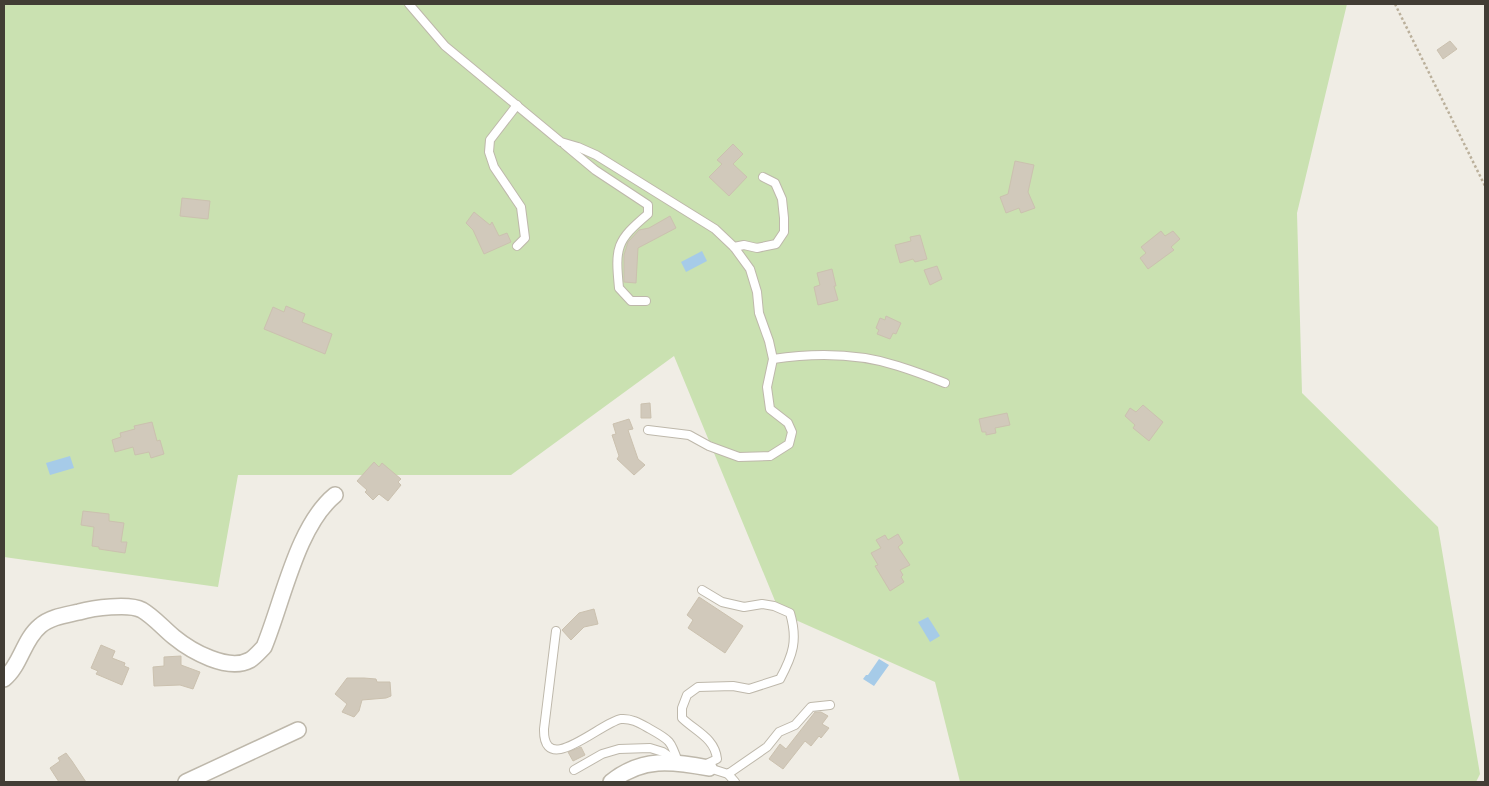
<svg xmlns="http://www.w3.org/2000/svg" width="1489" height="786" font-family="'Titillium Web',sans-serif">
<rect width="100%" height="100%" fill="#f0ede5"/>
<polygon fill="#cae1b1" points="4,4 1347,4 1297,213 1302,393 1438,527 1480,774 1476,782 960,782 935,682 780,613 674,356 511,475 238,475 218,587 4,557"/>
<g fill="#a6cbe8">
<polygon points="702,251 707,261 686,272 681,262"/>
<polygon points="70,456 74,468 50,475 46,463"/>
<polygon points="928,617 940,636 930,642 918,622"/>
<polygon points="879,659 889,665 874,686 863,679 866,675 868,675"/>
</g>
<g fill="#d1c9bb" stroke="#cbc1af">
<polygon points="1450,41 1457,49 1443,59 1437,50"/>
<polygon points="733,144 743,154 733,164 747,177 729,196 709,177 722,164 717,160"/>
<polygon points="1015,161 1034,165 1028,192 1035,208 1021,213 1019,208 1006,213 1000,197 1008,194"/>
<polygon points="182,198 210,201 208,219 180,216"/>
<polygon points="474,212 490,225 492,222 499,236 507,233 511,242 484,254 473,230 466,223"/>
<polygon points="670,216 676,228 638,248 636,283 624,282 624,255 628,242 639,230 649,228"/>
<polygon points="1161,231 1165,236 1173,231 1180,239 1171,247 1174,250 1148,269 1140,258 1146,253 1141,247"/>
<polygon points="920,235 927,259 915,262 913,259 900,263 895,245 911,241 910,237"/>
<polygon points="937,266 942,279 930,285 924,270"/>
<polygon points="832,269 836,286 834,286 838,300 818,305 814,287 820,285 817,273"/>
<polygon points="286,306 305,314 302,322 332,334 325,354 264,329 273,307 284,312"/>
<polygon points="886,316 901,323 896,334 893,333 890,339 877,334 879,330 876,328 880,318 885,320"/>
<polygon points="650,403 651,418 641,418 641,404"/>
<polygon points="1143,405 1163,422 1149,441 1133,428 1135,425 1125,416 1130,408 1136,412"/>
<polygon points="1007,413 1010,425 995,428 996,433 986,435 986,432 982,432 979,419"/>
<polygon points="629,419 633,429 628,430 638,459 645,465 634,475 617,459 619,456 612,435 616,434 613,424"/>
<polygon points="152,422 157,441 160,440 164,454 151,458 149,452 135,455 133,447 115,452 112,440 121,437 120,433 135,429 134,426"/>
<polygon points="374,462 379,467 382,463 401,479 398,482 401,485 388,501 379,494 373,500 365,492 367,490 357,481"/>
<polygon points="83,511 109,514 109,521 124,523 121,542 127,542 125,553 99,549 99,547 92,546 94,527 81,525"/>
<polygon points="898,534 903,543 898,547 910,565 900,570 903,575 901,577 904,582 890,591 875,566 878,565 871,553 881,548 876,540 885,535 888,540"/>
<polygon points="699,597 743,626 725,653 688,628 693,620 687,615"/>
<polygon points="594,609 598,624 584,627 571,640 562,630 579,613"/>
<polygon points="101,645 115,651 112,658 125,663 124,666 129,668 122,685 96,674 98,671 91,668"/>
<polygon points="181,656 181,665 200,672 193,689 180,685 154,686 153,667 164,666 164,657"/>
<polygon points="347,678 364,678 376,679 377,682 390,682 391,696 386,698 362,700 359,711 354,717 342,712 347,704 335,694"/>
<polygon points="815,712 821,712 828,716 822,724 829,728 821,738 819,736 811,746 805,741 783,769 769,759 780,744 786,749"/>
<polygon points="581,747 585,755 573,761 568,752"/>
<polygon points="66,753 72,761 86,782 59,782 50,768 60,761 58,758"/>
</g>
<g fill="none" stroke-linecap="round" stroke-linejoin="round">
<defs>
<g id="lane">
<polyline points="409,4 445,46 561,142 578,147 596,155 715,229 734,247 750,269 757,292 759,313 769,341 773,359 767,387 770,409 788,423 792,432 789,444 770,456 739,457 709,446 689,435 648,430"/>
<polyline points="517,105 490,140 489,152 494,167 521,207 525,238 517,246"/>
<path d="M565 145 595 170 648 205V214C616 241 615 247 619 288L631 301H646"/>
<polyline points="734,247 744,245 757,248 776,244 784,232 784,218 782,199 775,183 763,177"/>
<path d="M773 359C814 353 858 353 898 366 914 371 930 377 945 383"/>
<path d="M556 631 544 729C543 779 601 722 621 719 632 718 641 724 650 729 670 740 671 741 678 762"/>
<path d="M702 766 717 759C715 738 695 731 682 718V708L687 695 698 687 733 686 749 689 780 679C793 655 798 640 790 613L774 606 762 604 744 607 722 602 702 590"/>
<polyline points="709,768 728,774 767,747 779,732 795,725 811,707 830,705"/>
<polyline points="574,770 602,754 619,749 650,748 663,752 676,761"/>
<polyline points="728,774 735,782"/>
</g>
<g id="street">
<path d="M4 679C21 665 23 640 40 626 50 617 66 615 79 612 93 608 129 603 142 610 154 617 164 629 174 637 191 651 228 672 250 660 255 657 260 651 264 647 283 601 297 526 335 495"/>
<polyline points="186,782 298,730"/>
<path d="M611 782C642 757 672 761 709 768"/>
</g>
</defs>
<use href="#lane" stroke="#beb8ab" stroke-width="10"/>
<use href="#street" stroke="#beb8ab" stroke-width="18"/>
<polyline stroke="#bbb09b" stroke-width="2.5" stroke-dasharray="2.5 2.5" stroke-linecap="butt" points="1395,4 1485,186"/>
<use href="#lane" stroke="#fff" stroke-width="8"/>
<use href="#street" stroke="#fff" stroke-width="15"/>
</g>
<rect width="1489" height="786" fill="none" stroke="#423d35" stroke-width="10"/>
</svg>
